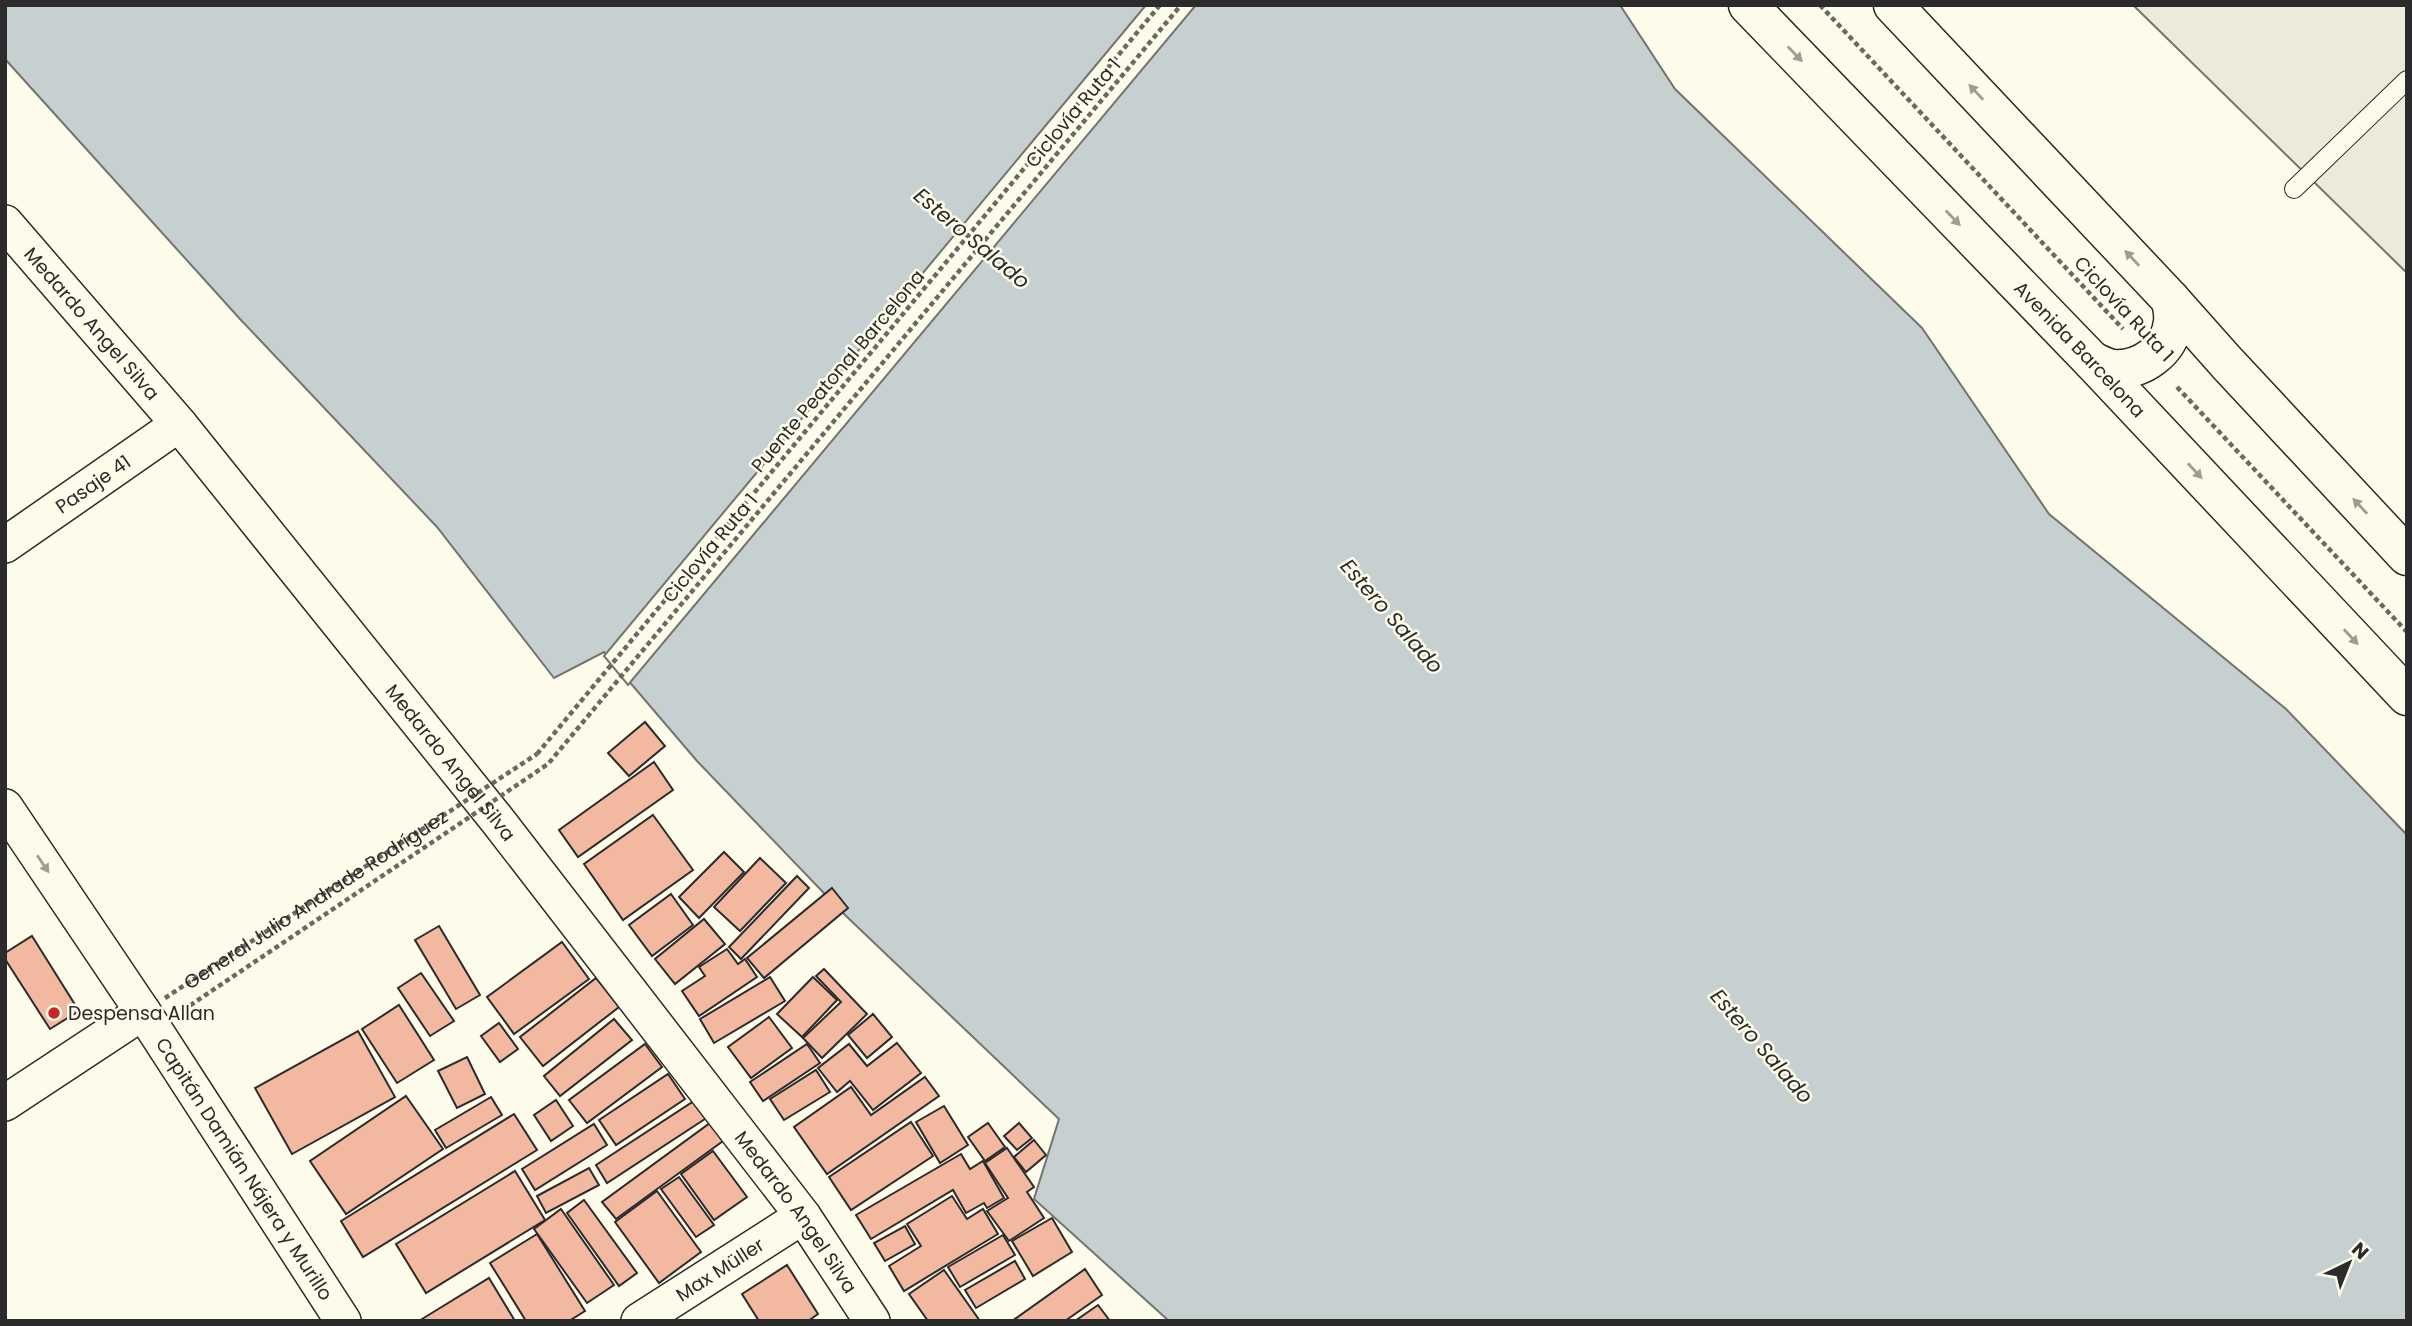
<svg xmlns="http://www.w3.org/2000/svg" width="2412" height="1326" font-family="Poppins,sans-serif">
<rect width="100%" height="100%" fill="#fdfbea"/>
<polygon fill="#eceadb" stroke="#74746e" stroke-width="2" points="2133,5 2407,5 2407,273"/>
<polygon fill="#c7d0d0" stroke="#74746e" stroke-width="2" points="5,5 1620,5 1675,89 1922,328 2049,514 2286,709 2407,835 2407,1321 1169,1321 1034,1199 1059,1119 845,915 697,761 604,652 554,678 437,527 240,319 5,59"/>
<polygon fill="#fdfbea" stroke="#74746e" stroke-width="2" points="1146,5 1196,5 628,685 604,656"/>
<g fill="#f2b8a0" stroke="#2b2b2b" stroke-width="2">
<polygon points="645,722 665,746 629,776 608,753"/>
<polygon points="654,762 673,790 578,857 559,830"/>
<polygon points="653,815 693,870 623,920 584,864"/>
<polygon points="724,852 744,872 699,918 679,897"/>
<polygon points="760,858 786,883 740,931 714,907"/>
<polygon points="797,876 809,888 741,959 729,947"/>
<polygon points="832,888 848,908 764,978 747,958"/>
<polygon points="671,894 693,925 652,956 629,925"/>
<polygon points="704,919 725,944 675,984 655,959"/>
<polygon points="439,926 480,995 456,1009 415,940"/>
<polygon points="32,936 79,1011 50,1029 5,959 5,953"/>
<polygon points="562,942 589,979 514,1034 487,997"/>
<polygon points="727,949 738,964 745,959 757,977 699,1016 682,991 705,976 699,967"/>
<polygon points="824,969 867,1014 822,1058 803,1038 841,1002 816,976"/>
<polygon points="421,973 454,1021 430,1036 398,988"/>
<polygon points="770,977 785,1001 714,1043 700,1019"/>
<polygon points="813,977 837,1000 802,1037 777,1014"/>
<polygon points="596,978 619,1007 543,1066 520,1037"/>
<polygon points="399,1005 434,1060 397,1083 362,1029"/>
<polygon points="873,1014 892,1037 867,1058 848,1035"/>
<polygon points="769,1017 792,1048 751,1078 728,1047"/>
<polygon points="614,1019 632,1040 560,1096 544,1076"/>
<polygon points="499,1023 518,1049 500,1062 481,1036"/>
<polygon points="358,1031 395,1097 292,1154 255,1088"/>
<polygon points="897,1043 921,1073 873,1110 850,1081 837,1092 818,1068 849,1044 867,1066"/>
<polygon points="645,1044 662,1067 587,1123 569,1100"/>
<polygon points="807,1044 820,1063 763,1101 750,1082"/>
<polygon points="467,1057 485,1094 457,1108 438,1071"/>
<polygon points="816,1070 830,1092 784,1120 770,1099"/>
<polygon points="668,1074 685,1099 616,1145 599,1120"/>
<polygon points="925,1077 939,1096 827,1174 794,1127 851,1087 871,1115"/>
<polygon points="406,1096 443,1149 346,1214 310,1161"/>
<polygon points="491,1097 502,1115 446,1148 435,1130"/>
<polygon points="697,1099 708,1117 607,1183 596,1165"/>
<polygon points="556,1100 573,1126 551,1141 534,1115"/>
<polygon points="944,1106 968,1145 940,1163 916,1122"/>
<polygon points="514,1114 537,1150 363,1257 341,1221"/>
<polygon points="911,1122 933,1156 851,1210 829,1177"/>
<polygon points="710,1123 723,1141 616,1219 602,1202"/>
<polygon points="988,1123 1005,1147 985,1161 968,1137"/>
<polygon points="1019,1123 1032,1138 1017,1150 1004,1136"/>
<polygon points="594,1124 607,1145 535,1190 522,1169"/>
<polygon points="1034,1140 1046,1155 1026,1172 1014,1157"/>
<polygon points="1007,1148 1034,1187 1027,1192 1044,1218 1009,1241 987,1211 1008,1198 985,1163"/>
<polygon points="713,1151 747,1197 714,1220 681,1174"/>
<polygon points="961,1154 970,1169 983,1161 1004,1198 987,1208 984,1203 966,1213 953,1190 871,1239 856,1215"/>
<polygon points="589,1168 599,1185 546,1213 537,1196"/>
<polygon points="515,1171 545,1220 426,1293 396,1244"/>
<polygon points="679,1177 714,1225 696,1237 661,1189"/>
<polygon points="657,1191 701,1252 659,1283 615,1222"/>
<polygon points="952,1196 967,1219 983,1209 998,1234 904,1291 889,1266 921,1246 907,1224"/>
<polygon points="584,1200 637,1273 619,1286 567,1213"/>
<polygon points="561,1209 614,1285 587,1303 534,1229"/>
<polygon points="1052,1218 1072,1252 1033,1276 1012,1241"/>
<polygon points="905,1226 915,1244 885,1261 874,1243"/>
<polygon points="537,1234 585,1311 569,1321 526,1321 490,1263"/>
<polygon points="1003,1235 1015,1255 960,1287 948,1267"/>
<polygon points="1015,1261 1025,1279 976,1308 965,1290"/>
<polygon points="787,1265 818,1314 808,1321 759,1321 742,1294"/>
<polygon points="1085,1269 1102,1295 1065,1321 1012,1321"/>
<polygon points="944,1270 980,1321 928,1321 909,1294"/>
<polygon points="489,1278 515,1321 423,1321 422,1319"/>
<polygon points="1098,1305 1110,1321 1075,1321"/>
</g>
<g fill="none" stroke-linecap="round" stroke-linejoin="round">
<defs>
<polyline id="lane" points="2294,189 2407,80"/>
<g id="street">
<path id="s1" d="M5 223 179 424 498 821 803 1216 872 1321"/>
<path id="s2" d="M5 545 179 424"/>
<path id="s3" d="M5 807 143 1012 343 1321"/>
<polyline points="5,1103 143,1012"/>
<path id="s4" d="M639 1321 803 1216"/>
</g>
<g id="primary">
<path id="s5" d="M1748 5 2092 361 2407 696"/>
<polyline points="1893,5 2171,300 2227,363 2407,556"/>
<path d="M2092 361C2099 364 2106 368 2113 369 2141 371 2170 351 2173 322 2174 315 2172 307 2171 300"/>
</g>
</defs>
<use href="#lane" stroke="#2b2b2b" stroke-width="20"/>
<use href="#street" stroke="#2b2b2b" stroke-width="38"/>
<use href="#primary" stroke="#2b2b2b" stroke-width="41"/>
<g stroke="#6a6964" stroke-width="4.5" stroke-dasharray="5 3.5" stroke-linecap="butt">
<polyline points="1820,5 2123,329"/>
<polyline points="2177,387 2407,632"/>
<polyline points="537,754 1160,5"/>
</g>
<use href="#lane" stroke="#fdfbea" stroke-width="18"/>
<use href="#street" stroke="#fdfbea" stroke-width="35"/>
<use href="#primary" stroke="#fdfbea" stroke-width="38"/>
<g stroke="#6a6964" stroke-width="4.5" stroke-dasharray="5 3.5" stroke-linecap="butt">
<path id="s6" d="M165 998 537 754"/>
<polyline points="176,1015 548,764 1181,5"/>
</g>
</g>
<defs><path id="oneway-solid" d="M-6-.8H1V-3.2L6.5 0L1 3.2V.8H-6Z" transform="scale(1.75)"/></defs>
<g fill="#9e9d94">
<use href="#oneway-solid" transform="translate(1795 54) rotate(46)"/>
<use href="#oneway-solid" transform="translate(1976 92) rotate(-133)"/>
<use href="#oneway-solid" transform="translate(1953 218) rotate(46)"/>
<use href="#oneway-solid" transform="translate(2132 258) rotate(-133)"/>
<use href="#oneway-solid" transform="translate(2195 471) rotate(47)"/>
<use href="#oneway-solid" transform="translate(2360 506) rotate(-133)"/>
<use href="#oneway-solid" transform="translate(2351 637) rotate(47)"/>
<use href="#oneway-solid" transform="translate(43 864) rotate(56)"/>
</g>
<circle fill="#c62828" stroke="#fdfbea" stroke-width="2.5" cx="54" cy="1013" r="7"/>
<g text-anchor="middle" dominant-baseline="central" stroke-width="5" stroke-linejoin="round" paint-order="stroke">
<g font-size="19" fill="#2b2b2b" stroke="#fdfbea">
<text transform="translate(1073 113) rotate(-50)">Ciclovía Ruta 1</text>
<text transform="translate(2124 309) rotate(47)">Ciclovía Ruta 1</text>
<text stroke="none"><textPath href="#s1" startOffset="133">Medardo Angel Silva</textPath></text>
<text stroke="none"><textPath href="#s5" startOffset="478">Avenida Barcelona</textPath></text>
<text transform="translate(838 371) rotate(-50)">Puente Peatonal Barcelona</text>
<text stroke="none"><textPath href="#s2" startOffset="107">Pasaje 41</textPath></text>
<text transform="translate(710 548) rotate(-50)">Ciclovía Ruta 1</text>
<text stroke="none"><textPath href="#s1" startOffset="700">Medardo Angel Silva</textPath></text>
<text stroke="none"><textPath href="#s6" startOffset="180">General Julio Andrade Rodríguez</textPath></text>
<text stroke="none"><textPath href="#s3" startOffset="434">Capitán Damián Nájera y Murillo</textPath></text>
<text stroke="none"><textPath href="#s1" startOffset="1267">Medardo Angel Silva</textPath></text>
<text stroke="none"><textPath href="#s4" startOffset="96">Max Müller</textPath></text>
</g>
<g font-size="19" fill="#2b2b2b" stroke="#fdfbea" text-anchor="start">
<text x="68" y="1013">Despensa Allan</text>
</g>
<g font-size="21" font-style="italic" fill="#2b2b2b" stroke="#fdfbea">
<text transform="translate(972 238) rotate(40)">Estero Salado</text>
<text transform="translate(1392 616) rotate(49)">Estero Salado</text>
<text transform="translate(1762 1046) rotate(49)">Estero Salado</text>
</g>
</g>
<rect width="2412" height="1326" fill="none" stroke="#2b2b2b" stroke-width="14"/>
<g transform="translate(2349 1263) rotate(43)" stroke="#fdfbea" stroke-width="5" paint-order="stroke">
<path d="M0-5L12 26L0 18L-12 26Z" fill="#2b2b2b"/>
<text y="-10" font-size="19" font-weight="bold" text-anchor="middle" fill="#2b2b2b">N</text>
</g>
</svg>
